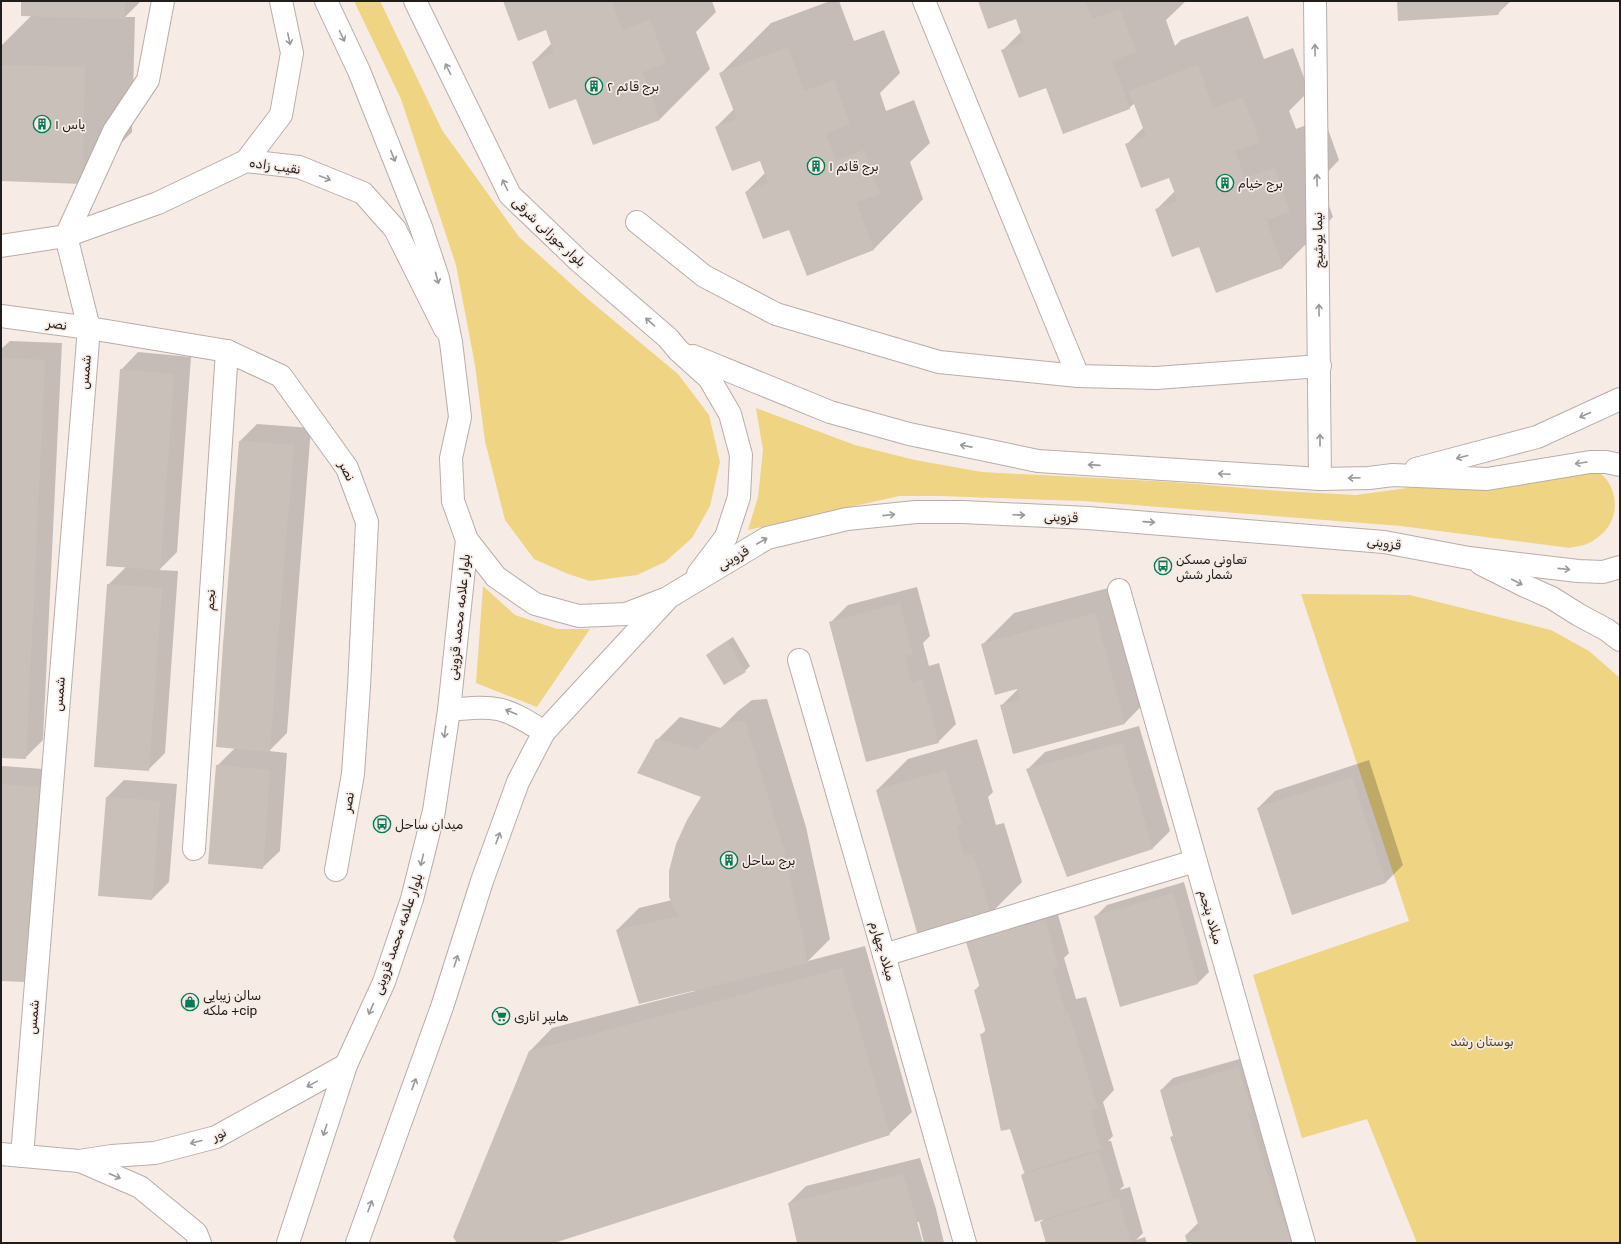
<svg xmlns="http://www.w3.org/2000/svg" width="1621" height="1244" font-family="Rubik,'Noto Sans Arabic',sans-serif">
<rect width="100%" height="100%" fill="#f7ebe6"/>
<g fill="#eed483">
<polygon points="354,1 380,1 442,130 519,237 589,300 678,374 709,415 720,462 710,506 692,538 665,562 637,575 590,581 568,574 534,559 505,520 485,441 475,365 456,265 401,99"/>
<path d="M756 408 855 445 915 460 982 472 1172 482 1279 491 1356 495 1554 468 1600 473C1603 476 1608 480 1610 485 1621 507 1613 530 1591 542 1585 546 1576 546 1570 548L1401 526 1083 501 940 496H899L748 530 758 497 763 450Z"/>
<polygon points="483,586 515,615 557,629 590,629 537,707 476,683"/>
<polygon points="1301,594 1410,595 1551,630 1589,651 1620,678 1620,1243 1417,1243 1367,1119 1302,1138 1253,975 1409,921"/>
</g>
<g fill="#0003">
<polygon points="22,1 141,1 125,17 135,17 132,132 82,183 1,180 1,46 32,15"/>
<polygon points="504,1 712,1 716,12 696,32 710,69 660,119 577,98 533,62 552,43 546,29"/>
<polygon points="830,1 839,1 854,41 884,30 900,73 880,93 886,111 914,100 930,143 910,162 923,199 873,250 790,228 746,192 765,173 760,159 716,127 734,109 721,73 771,23"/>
<polygon points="979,1 1186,1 1166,20 1175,46 1181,40 1248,16 1264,59 1293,48 1309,91 1289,111 1296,129 1324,118 1339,160 1320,180 1333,217 1283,267 1200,246 1156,210 1175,191 1170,177 1126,145 1144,127 1135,103 1129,108 1046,87 1003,50 1022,31 1016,17"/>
<polygon points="1398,1 1511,1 1497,14"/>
<polygon points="10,341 62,343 43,740 25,758 1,757 1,349"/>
<polygon points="138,352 191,357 177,552 159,570 178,571 165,753 148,770 108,585 126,567 121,370"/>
<polygon points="257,424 311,428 287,733 269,751 287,753 280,851 262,868 217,766 235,748 240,441"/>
<polygon points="1127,583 1156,691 1125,723 1014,753 1001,706 1020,687 982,645 1014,613"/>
<polygon points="917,587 930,636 923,643 929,666 939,663 956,724 938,742 831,622 848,605"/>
<polygon points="733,637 750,666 745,671 707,655 713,650"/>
<polygon points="767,699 806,827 830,939 808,961 865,946 912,1112 889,1134 550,1243 458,1243 530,1051 552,1028 695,991 694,989 617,930 639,908 672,900 703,797 657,740 680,717 721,728 738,711 752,700"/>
<polygon points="1139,726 1170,831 1153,848 1027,770 1045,752"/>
<polygon points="977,739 993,792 988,797 996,825 1004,823 1022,882 990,914 877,790 908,759"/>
<polygon points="1369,760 1403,865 1386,882 1292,913 1258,808 1275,791"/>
<polygon points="3,766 56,770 41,964 24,981 1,980 1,767"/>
<polygon points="124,780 177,784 169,882 152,899 99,895 107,797"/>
<polygon points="1184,882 1209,972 1198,983 1096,916 1107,905"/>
<polygon points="1056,908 1069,953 1064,958 1076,999 1086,997 1114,1090 1103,1102 1113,1136 1108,1141 1111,1141 1124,1186 1119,1190 1130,1187 1143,1233 1136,1240 1145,1237 1147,1243 1047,1243 1041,1222 1046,1217 1022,1175 1025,1172 981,1035 987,1029 975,990 980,985 967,943 979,931"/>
<polygon points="1250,1056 1301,1243 1188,1243 1186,1235 1199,1222 1172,1137 1174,1135 1161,1090 1173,1078"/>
<polygon points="920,1158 936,1209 944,1243 924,1243 919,1222 917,1222 922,1243 798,1243 789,1203 806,1186"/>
</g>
<g fill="#c9c1b9">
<polygon points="21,1 125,1 124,19 21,16"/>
<polygon points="503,1 616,1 612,3 622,30 650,20 666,63 643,72 660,120 593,145 576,99 549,109 532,62 554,53 546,30 518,41"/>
<polygon points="978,1 1085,1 1092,19 1120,9 1136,52 1112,61 1130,109 1063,134 1046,88 1019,98 1001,50 1024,42 1016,19 988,29"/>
<polygon points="1397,1 1505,1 1498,15 1398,21"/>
<polygon points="788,47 804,91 834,80 850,124 826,133 836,161 864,150 880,194 856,202 874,250 807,276 789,230 763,239 745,192 768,183 760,161 732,171 715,127 737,119 719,73"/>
<polygon points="1,65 85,67 82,184 1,181"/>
<polygon points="1198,65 1213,108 1243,97 1260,142 1235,151 1245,178 1274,168 1290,212 1266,220 1283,268 1216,293 1199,247 1172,257 1155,209 1178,201 1169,178 1141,188 1125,144 1146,136 1129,91"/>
<polygon points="1,358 45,360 26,759 1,758"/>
<polygon points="120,369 174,374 160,570 106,566"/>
<polygon points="239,441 294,445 277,650 270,752 216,747 223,645"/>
<polygon points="107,584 162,588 149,771 94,767"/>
<polygon points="900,603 913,654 905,656 912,683 922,680 939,743 866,762 829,622"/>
<polygon points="1095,613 1125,724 1013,754 1000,705 1020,700 1017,689 995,695 981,644"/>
<polygon points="727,642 746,672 724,685 706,655"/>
<polygon points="745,721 784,850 808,963 639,1004 616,930 679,916 669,897 669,871 676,844 687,820 701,797 637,773 656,739 697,750 714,733 728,722"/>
<polygon points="1122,743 1153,849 1067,877 1026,769"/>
<polygon points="216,765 270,770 263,869 208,864"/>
<polygon points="946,770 962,824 956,826 964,856 973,854 991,914 918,936 876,790"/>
<polygon points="1352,777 1386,883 1292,915 1257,808"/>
<polygon points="1,784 39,787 25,982 1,981"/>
<polygon points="106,797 160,801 152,900 98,896"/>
<polygon points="1173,893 1198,984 1120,1007 1094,916"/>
<polygon points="1045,919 1058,966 1052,968 1066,1013 1055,1017 1069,1014 1098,1109 1090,1110 1101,1149 1024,1172 1010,1129 1001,1131 980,1034 986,1033 974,990 980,988 966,942"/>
<polygon points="842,968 890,1135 554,1243 457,1243 453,1237 529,1051"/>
<polygon points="1238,1067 1252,1113 1248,1114 1278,1207 1200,1230 1170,1137 1173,1136 1160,1090"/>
<polygon points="1099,1152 1113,1198 1035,1222 1021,1175"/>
<polygon points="903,1174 923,1243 797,1243 788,1203"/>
<polygon points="1118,1198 1131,1243 1046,1243 1040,1222"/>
<polygon points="1280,1207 1290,1243 1187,1243 1185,1235"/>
</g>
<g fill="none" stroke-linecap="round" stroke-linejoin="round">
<defs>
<g id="minor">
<polyline points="924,1 1078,376"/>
<polyline points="1315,1 1320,479"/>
<polyline points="246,161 281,115 292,53 281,1"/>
<polyline points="637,222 704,276 776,314 939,362 1078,376 1156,378 1320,366"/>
<polyline points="1,246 66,236 158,203 246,161 299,167 363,193 395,229 445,329"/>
<polyline points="1,316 89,328 227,351 281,376 347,468 367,522 359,687 353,774 336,870"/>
<polyline points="1119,590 1304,1243"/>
<polyline points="799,660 884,955 965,1243"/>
<polyline points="194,849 227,351"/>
<polyline points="884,955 1195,861"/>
<polyline points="1,1154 79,1161 112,1156 155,1153 216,1137 346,1065"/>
<polyline points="22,1156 89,328 66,236 114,131 148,80 163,1"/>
<polyline points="80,1161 140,1187 196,1233 200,1243"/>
</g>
<g id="tertiary">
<polyline points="326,1 359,71 421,227 438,278 451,342 460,417 451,458 453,501 467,540 496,577 535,604 579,616 626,614 665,599"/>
<polyline points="415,1 510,195 580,262 668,338 678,350 709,378 730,414 741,455 739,497 726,537 698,574"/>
<polyline points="693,356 830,412 909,434 1038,461 1320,479 1369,478 1393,475 1487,479 1590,462 1606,462 1620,465"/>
<polyline points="1416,469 1537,437 1620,399"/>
<polyline points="1481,564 1523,585 1552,598 1579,615 1607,630 1620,640"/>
<path d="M449 710C496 705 504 706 544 732"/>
<polyline points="288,1243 346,1065 384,982 412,899 434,811 449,710 467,540"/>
<polyline points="357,1243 442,1007 482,881 518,782 544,732 669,597 767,538 847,519 916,512 963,512 1088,518 1384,542 1469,558 1578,571 1603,572 1620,567"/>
</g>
</defs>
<use href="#minor" stroke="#b8ada9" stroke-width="24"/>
<use href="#tertiary" stroke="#b8ada9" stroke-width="24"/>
<use href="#minor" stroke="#fff" stroke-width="22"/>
<use href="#tertiary" stroke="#fff" stroke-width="22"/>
</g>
<defs><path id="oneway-shaft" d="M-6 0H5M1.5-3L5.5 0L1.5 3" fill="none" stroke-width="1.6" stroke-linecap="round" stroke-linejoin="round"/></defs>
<g stroke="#9b9998">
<use href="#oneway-shaft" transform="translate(342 36) rotate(65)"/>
<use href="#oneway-shaft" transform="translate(289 39) rotate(78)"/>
<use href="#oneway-shaft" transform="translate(1315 50) rotate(-91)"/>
<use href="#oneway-shaft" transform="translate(448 69) rotate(-116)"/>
<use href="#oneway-shaft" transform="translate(393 156) rotate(68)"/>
<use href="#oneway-shaft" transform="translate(325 178) rotate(22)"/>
<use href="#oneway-shaft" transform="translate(1317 180) rotate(-91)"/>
<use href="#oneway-shaft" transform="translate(505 185) rotate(-116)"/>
<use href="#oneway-shaft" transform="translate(437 278) rotate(75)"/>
<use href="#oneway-shaft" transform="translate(1319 310) rotate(-91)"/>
<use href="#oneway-shaft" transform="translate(650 322) rotate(-139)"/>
<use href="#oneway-shaft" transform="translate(1585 415) rotate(156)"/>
<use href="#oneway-shaft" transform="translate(1320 440) rotate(-90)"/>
<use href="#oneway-shaft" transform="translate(966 446) rotate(-169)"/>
<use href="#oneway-shaft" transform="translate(1462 457) rotate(165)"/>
<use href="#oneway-shaft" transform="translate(1581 463) rotate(171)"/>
<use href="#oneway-shaft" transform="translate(1094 465) rotate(-176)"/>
<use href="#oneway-shaft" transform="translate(1224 474) rotate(-177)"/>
<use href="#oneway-shaft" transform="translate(1354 478) rotate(178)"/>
<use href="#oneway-shaft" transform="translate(889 515) rotate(-6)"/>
<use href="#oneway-shaft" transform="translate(1019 515) rotate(2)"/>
<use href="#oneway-shaft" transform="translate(1149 522) rotate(4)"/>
<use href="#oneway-shaft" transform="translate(762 541) rotate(-30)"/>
<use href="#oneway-shaft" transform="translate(1564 569) rotate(6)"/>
<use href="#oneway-shaft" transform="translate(1517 582) rotate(27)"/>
<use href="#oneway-shaft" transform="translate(511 712) rotate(-157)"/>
<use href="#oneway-shaft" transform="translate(445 732) rotate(98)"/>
<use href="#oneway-shaft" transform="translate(498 838) rotate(-70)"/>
<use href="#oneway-shaft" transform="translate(422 860) rotate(104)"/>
<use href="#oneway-shaft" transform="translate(456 961) rotate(-72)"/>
<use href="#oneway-shaft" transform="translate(371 1009) rotate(114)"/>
<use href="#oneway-shaft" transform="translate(312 1084) rotate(151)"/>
<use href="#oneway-shaft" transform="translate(414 1084) rotate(-70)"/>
<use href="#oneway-shaft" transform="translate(325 1130) rotate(108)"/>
<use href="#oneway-shaft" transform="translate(196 1142) rotate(165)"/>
<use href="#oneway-shaft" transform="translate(115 1176) rotate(23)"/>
<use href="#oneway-shaft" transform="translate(370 1206) rotate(-70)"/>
</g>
<defs>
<symbol id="building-ring" viewBox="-11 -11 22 22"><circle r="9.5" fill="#f7ebe6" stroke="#057a56" stroke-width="1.5"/><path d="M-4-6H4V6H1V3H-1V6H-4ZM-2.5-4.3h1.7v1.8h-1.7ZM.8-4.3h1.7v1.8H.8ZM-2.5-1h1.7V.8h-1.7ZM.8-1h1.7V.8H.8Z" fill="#057a56"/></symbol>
<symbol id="bus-ring" viewBox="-11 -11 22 22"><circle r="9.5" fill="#f7ebe6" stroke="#057a56" stroke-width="1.5"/><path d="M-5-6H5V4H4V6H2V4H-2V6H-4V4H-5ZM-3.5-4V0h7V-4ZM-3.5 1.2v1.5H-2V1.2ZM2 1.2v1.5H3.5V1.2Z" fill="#057a56"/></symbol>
<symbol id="shop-ring" viewBox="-11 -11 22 22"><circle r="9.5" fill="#f7ebe6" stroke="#057a56" stroke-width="1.5"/><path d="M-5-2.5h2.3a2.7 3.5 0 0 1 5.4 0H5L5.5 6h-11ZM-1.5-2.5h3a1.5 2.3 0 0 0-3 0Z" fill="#057a56"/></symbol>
<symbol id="supermarket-ring" viewBox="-11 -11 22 22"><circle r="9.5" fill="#f7ebe6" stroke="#057a56" stroke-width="1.5"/><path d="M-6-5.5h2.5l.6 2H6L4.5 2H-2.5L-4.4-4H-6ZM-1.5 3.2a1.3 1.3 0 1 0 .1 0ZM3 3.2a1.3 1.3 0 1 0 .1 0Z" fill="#057a56"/></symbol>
</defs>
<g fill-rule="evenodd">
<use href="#building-ring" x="584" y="76" width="20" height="20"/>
<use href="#building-ring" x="32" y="114" width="20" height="20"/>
<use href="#building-ring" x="806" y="156" width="20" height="20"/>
<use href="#building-ring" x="1215" y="173" width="20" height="20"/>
<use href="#bus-ring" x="1153" y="556" width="20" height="20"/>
<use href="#bus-ring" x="372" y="814" width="20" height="20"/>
<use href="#building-ring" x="719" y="850" width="20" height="20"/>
<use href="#shop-ring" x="180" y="992" width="20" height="20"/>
<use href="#supermarket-ring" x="491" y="1006" width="20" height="20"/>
</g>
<g text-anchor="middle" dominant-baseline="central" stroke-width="3.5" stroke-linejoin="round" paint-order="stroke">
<g font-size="13" fill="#211d1b" stroke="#f7ebe6" text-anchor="start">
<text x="607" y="86">برج قائم ۲</text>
<text x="55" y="124">یاس ۱</text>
<text x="829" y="166">برج قائم ۱</text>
<text x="1238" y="183">برج خیام</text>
<text x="1176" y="559">تعاونی مسکن<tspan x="1176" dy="15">شمار شش</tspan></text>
<text x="395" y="824">میدان ساحل</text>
<text x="742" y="860">برج ساحل</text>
<text x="203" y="995">سالن زیبایی<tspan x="203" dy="15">ملکه +cip</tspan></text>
<text x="514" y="1016">هايپر اناری</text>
</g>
<g font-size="13" fill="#211d1b" stroke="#f7ebe6">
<text transform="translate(275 166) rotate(8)">نقیب زاده</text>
<text transform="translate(549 232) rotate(43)">بلوار جوزانی شرقی</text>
<text transform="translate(1318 240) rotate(-91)">نیما یوشیج</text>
<text transform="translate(57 324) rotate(8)">نصر</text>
<text transform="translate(85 372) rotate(-85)">شمس</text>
<text transform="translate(347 471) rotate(63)">نصر</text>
<text transform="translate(1061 517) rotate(2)">قزوینی</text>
<text transform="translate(1384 543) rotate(8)">قزوینی</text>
<text transform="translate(733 558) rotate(-31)">قزوینی</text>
<text transform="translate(210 600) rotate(-86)">نجم</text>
<text transform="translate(459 617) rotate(-84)">بلوار علامه محمد قزوینی</text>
<text transform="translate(59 694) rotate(-85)">شمس</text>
<text transform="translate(348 802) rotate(-80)">نصر</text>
<text transform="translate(1211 917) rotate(74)">میلاد پنجم</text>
<text transform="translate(398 934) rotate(-71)">بلوار علامه محمد قزوینی</text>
<text transform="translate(883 951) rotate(74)">میلاد چهارم</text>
<text transform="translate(33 1017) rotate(-85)">شمس</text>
<text transform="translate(219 1134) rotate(-24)">نور</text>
</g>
<g font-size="13" fill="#514520" stroke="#f7ebe6">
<text x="1482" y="1041">بوستان رشد</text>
</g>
</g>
<rect width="1621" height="1244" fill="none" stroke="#211d1b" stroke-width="4"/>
</svg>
